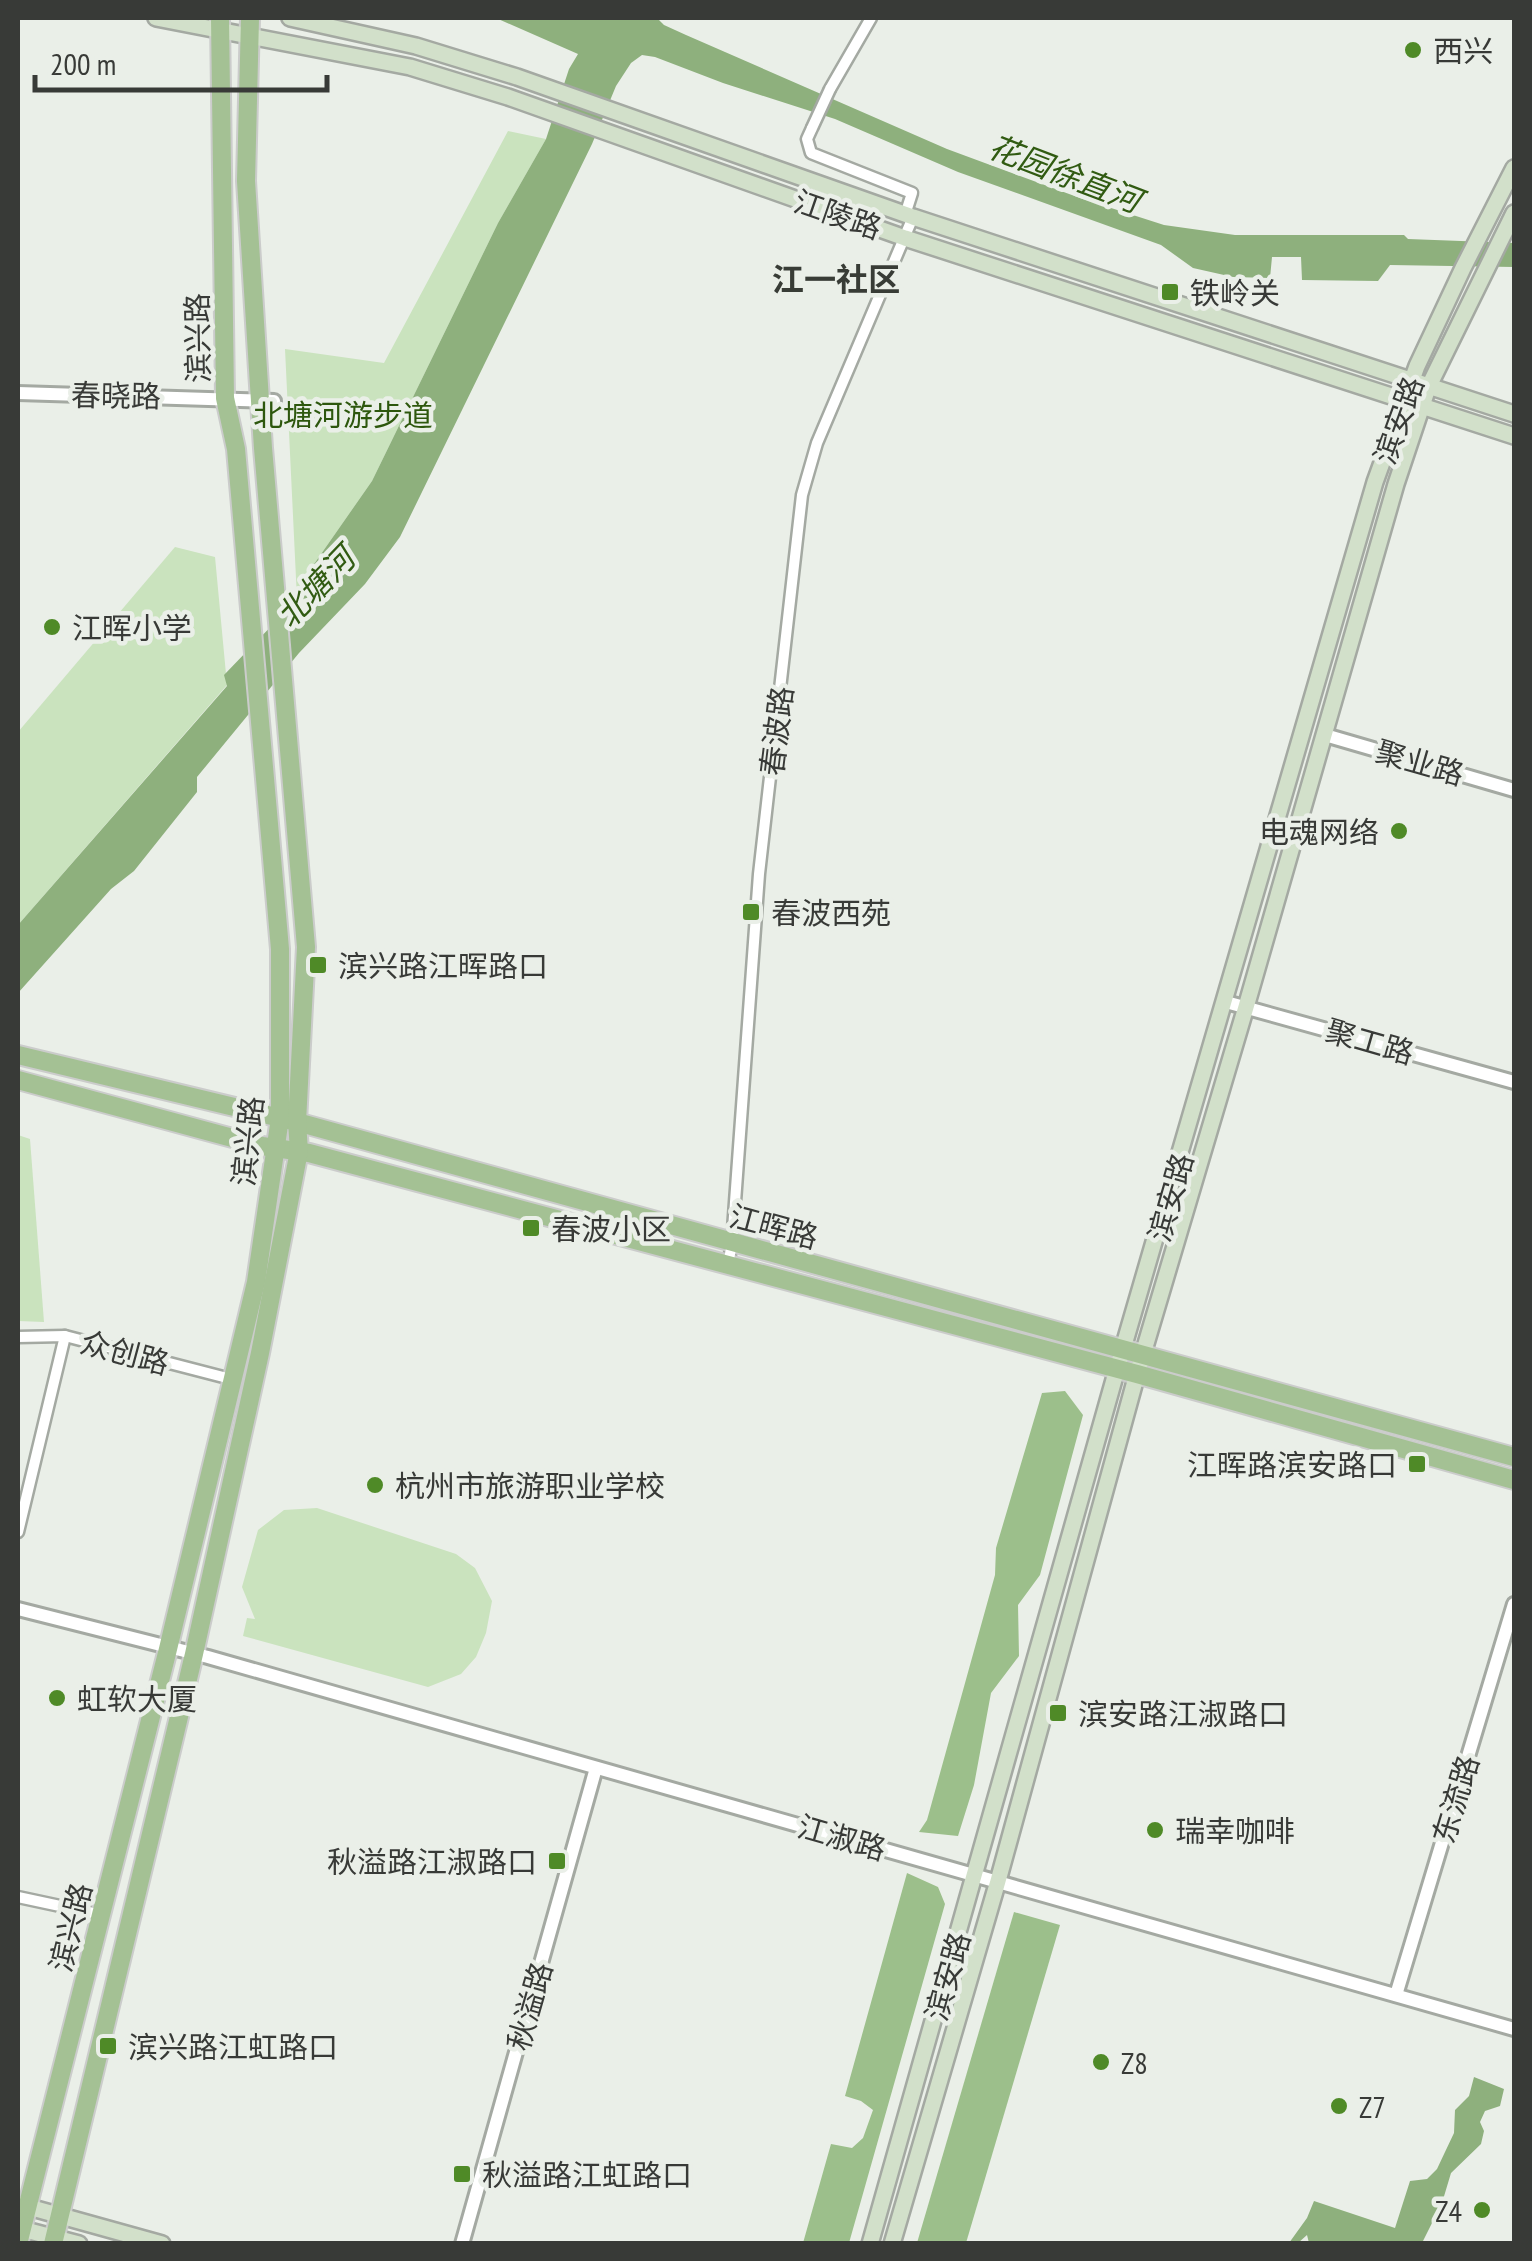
<svg xmlns="http://www.w3.org/2000/svg" width="1532" height="2261" font-family="'PT Sans Narrow','Noto Sans SC',sans-serif">
<rect width="100%" height="100%" fill="#eaefe8"/>
<g fill="#cae3be">
<polygon points="508,131 546,139 498,223 372,481 312,567 308,587 297,599 285,349 384,363"/>
<polygon points="175,547 215,557 227,685 18,925 18,732"/>
<polygon points="18,1135 30,1139 44,1322 18,1321"/>
<polygon points="317,1508 456,1554 475,1568 492,1601 486,1633 476,1657 461,1674 428,1687 243,1636 247,1618 255,1619 242,1587 258,1530 284,1510"/>
</g>
<g fill="#9cbf8b">
<polygon points="1065,1391 1083,1415 1040,1575 1018,1605 1019,1656 991,1693 974,1785 958,1836 919,1832 927,1820 995,1575 996,1548 1042,1393"/>
<polygon points="907,1873 938,1887 945,1904 849,2243 803,2243 831,2144 852,2148 863,2138 873,2110 861,2101 845,2096"/>
<polygon points="1014,1912 1060,1925 966,2243 917,2243"/>
</g>
<g fill="#8eb07d">
<polygon points="496,18 657,18 664,25 686,35 947,149 1080,198 1164,225 1235,235 1404,235 1408,239 1514,243 1514,267 1390,265 1378,281 1302,280 1301,257 1272,257 1270,278 1233,277 1193,268 1161,245 958,172 835,119 723,83 655,57 642,55 631,63 616,86 592,144 400,537 365,584 299,653 197,777 197,792 134,871 111,889 18,993 18,925 227,686 224,675 308,588 312,567 372,481 498,223 546,139 569,69 578,54"/>
<polygon points="1474,2077 1504,2089 1500,2106 1485,2111 1480,2122 1484,2131 1481,2144 1451,2173 1442,2203 1422,2243 1309,2243 1307,2235 1298,2243 1289,2243 1307,2218 1314,2201 1395,2228 1410,2181 1427,2179 1437,2169 1445,2152 1454,2133 1455,2110 1469,2096"/>
</g>
<g fill="none" stroke-linecap="round" stroke-linejoin="round">
<defs>
<g id="minor">
<polyline points="830,89 871,18"/>
<polyline points="812,128 807,139 811,153 912,193 905,215"/>
<polyline points="728,1265 732,1243 759,874 802,495 817,443 913,217"/>
<polyline points="18,1337 65,1336 231,1379"/>
<polyline points="18,1532 65,1336"/>
<polyline points="18,1897 102,1915"/>
</g>
<g id="tertiary">
<polyline points="18,393 274,401"/>
<polyline points="1325,735 1514,790"/>
<polyline points="1226,1002 1514,1082"/>
<polyline points="18,1609 208,1657 1514,2029"/>
<polyline points="1396,1995 1514,1604"/>
<polyline points="462,2244 596,1768"/>
</g>
<g id="secondary">
<polyline points="156,18 410,67 508,97 905,238 1514,436"/>
<polyline points="290,18 416,46 517,77 913,217 1514,414"/>
<polyline points="18,2204 162,2244"/>
<polyline points="18,2228 79,2244"/>
<polyline points="870,2244 1117,1369 1375,482 1417,366 1463,268 1514,168"/>
<polyline points="892,2244 998,1881 1137,1374 1246,1007 1396,484 1428,388 1514,213"/>
</g>
<g id="primary">
<polyline points="18,1055 297,1122 1514,1457"/>
<polyline points="18,1080 262,1146 309,1153 1137,1374 1514,1480"/>
<polyline points="18,2244 168,1649 239,1353 256,1282 280,1118 280,949 236,449 225,398 220,18"/>
<polyline points="53,2244 194,1654 260,1353 299,1151 297,1122 306,947 263,448 246,181 250,18"/>
</g>
</defs>
<use href="#minor" stroke="#a4a9a2" stroke-width="15"/>
<use href="#tertiary" stroke="#a4a9a2" stroke-width="18"/>
<use href="#secondary" stroke="#a4a9a2" stroke-width="20"/>
<use href="#primary" stroke="#cbcccb" stroke-width="22"/>
<use href="#minor" stroke="#fff" stroke-width="10"/>
<use href="#tertiary" stroke="#fff" stroke-width="12"/>
<use href="#secondary" stroke="#d2e0ca" stroke-width="15"/>
<use href="#primary" stroke="#a4c194" stroke-width="18"/>
<defs>
<polyline id="minor-bridge" points="812,128 830,89"/>
</defs>
<use href="#minor-bridge" stroke="#a4a9a2" stroke-width="15" stroke-linecap="butt"/>
<use href="#minor-bridge" stroke="#fff" stroke-width="10"/>
</g>
<g fill="#4f8a27" stroke="#eaefe8" stroke-width="4">
<circle cx="1413" cy="50" r="10"/>
<rect x="1160" y="282" width="20" height="20" rx="5"/>
<circle cx="52" cy="627" r="10"/>
<circle cx="1399" cy="831" r="10"/>
<rect x="741" y="902" width="20" height="20" rx="5"/>
<rect x="308" y="955" width="20" height="20" rx="5"/>
<rect x="521" y="1218" width="20" height="20" rx="5"/>
<rect x="1407" y="1454" width="20" height="20" rx="5"/>
<circle cx="375" cy="1485" r="10"/>
<circle cx="57" cy="1698" r="10"/>
<rect x="1048" y="1703" width="20" height="20" rx="5"/>
<circle cx="1155" cy="1830" r="10"/>
<rect x="547" y="1851" width="20" height="20" rx="5"/>
<rect x="98" y="2036" width="20" height="20" rx="5"/>
<circle cx="1101" cy="2062" r="10"/>
<circle cx="1339" cy="2106" r="10"/>
<rect x="452" y="2164" width="20" height="20" rx="5"/>
<circle cx="1482" cy="2210" r="10"/>
</g>
<g text-anchor="middle" dominant-baseline="central" stroke-width="9" stroke-linejoin="round" paint-order="stroke">
<g font-size="30" fill="#383a37" stroke="#eaefe8" text-anchor="start">
<text x="1433" y="50">西兴</text>
<text x="1190" y="292">铁岭关</text>
<text x="72" y="627">江晖小学</text>
<text x="1379" y="831" text-anchor="end">电魂网络</text>
<text x="771" y="912">春波西苑</text>
<text x="338" y="965">滨兴路江晖路口</text>
<text x="551" y="1228">春波小区</text>
<text x="1397" y="1464" text-anchor="end">江晖路滨安路口</text>
<text x="395" y="1485">杭州市旅游职业学校</text>
<text x="77" y="1698">虹软大厦</text>
<text x="1078" y="1713">滨安路江淑路口</text>
<text x="1175" y="1830">瑞幸咖啡</text>
<text x="537" y="1861" text-anchor="end">秋溢路江淑路口</text>
<text x="128" y="2046">滨兴路江虹路口</text>
<text x="1121" y="2062">Z8</text>
<text x="1359" y="2106">Z7</text>
<text x="482" y="2174">秋溢路江虹路口</text>
<text x="1462" y="2210" text-anchor="end">Z4</text>
</g>
<g font-size="30" fill="#383a37" stroke="#eaefe8">
<text transform="translate(838 214) rotate(19)">江陵路</text>
<text transform="translate(197 338) rotate(-91)">滨兴路</text>
<text transform="translate(116 395) rotate(1)">春晓路</text>
<text transform="translate(1398 420) rotate(-70)">滨安路</text>
<text transform="translate(776 731) rotate(-83)">春波路</text>
<text transform="translate(1420 762) rotate(16)">聚业路</text>
<text transform="translate(1370 1041) rotate(16)">聚工路</text>
<text transform="translate(247 1141) rotate(-84)">滨兴路</text>
<text transform="translate(1170 1197) rotate(-74)">滨安路</text>
<text transform="translate(774 1226) rotate(15)">江晖路</text>
<text transform="translate(125 1352) rotate(15)">众创路</text>
<text transform="translate(1455 1799) rotate(-73)">东流路</text>
<text transform="translate(842 1837) rotate(16)">江淑路</text>
<text transform="translate(70 1927) rotate(-76)">滨兴路</text>
<text transform="translate(947 1976) rotate(-74)">滨安路</text>
<text transform="translate(529 2006) rotate(-74)">秋溢路</text>
</g>
<g font-size="30" fill="#2d570d" stroke="#eaefe8">
<text x="343" y="414">北塘河游步道</text>
</g>
<g font-size="32" font-style="italic" fill="#315b12" stroke="#eaefe8">
<text transform="translate(1065 173) rotate(21)">花园徐直河</text>
<text transform="translate(315 587) rotate(-46)">北塘河</text>
</g>
<g font-size="32" font-weight="bold" fill="#383c36" stroke="#eaefe8">
<text x="836" y="279">江一社区</text>
</g>
</g>
<rect width="1532" height="2261" fill="none" stroke="#383a37" stroke-width="40"/>
<path d="M35 75v15h292v-15" fill="none" stroke="#383a37" stroke-width="5"/>
<text x="50" y="75" font-size="30" fill="#383a37" stroke="#eaefe8" stroke-width="8" paint-order="stroke">200 m</text>
</svg>
